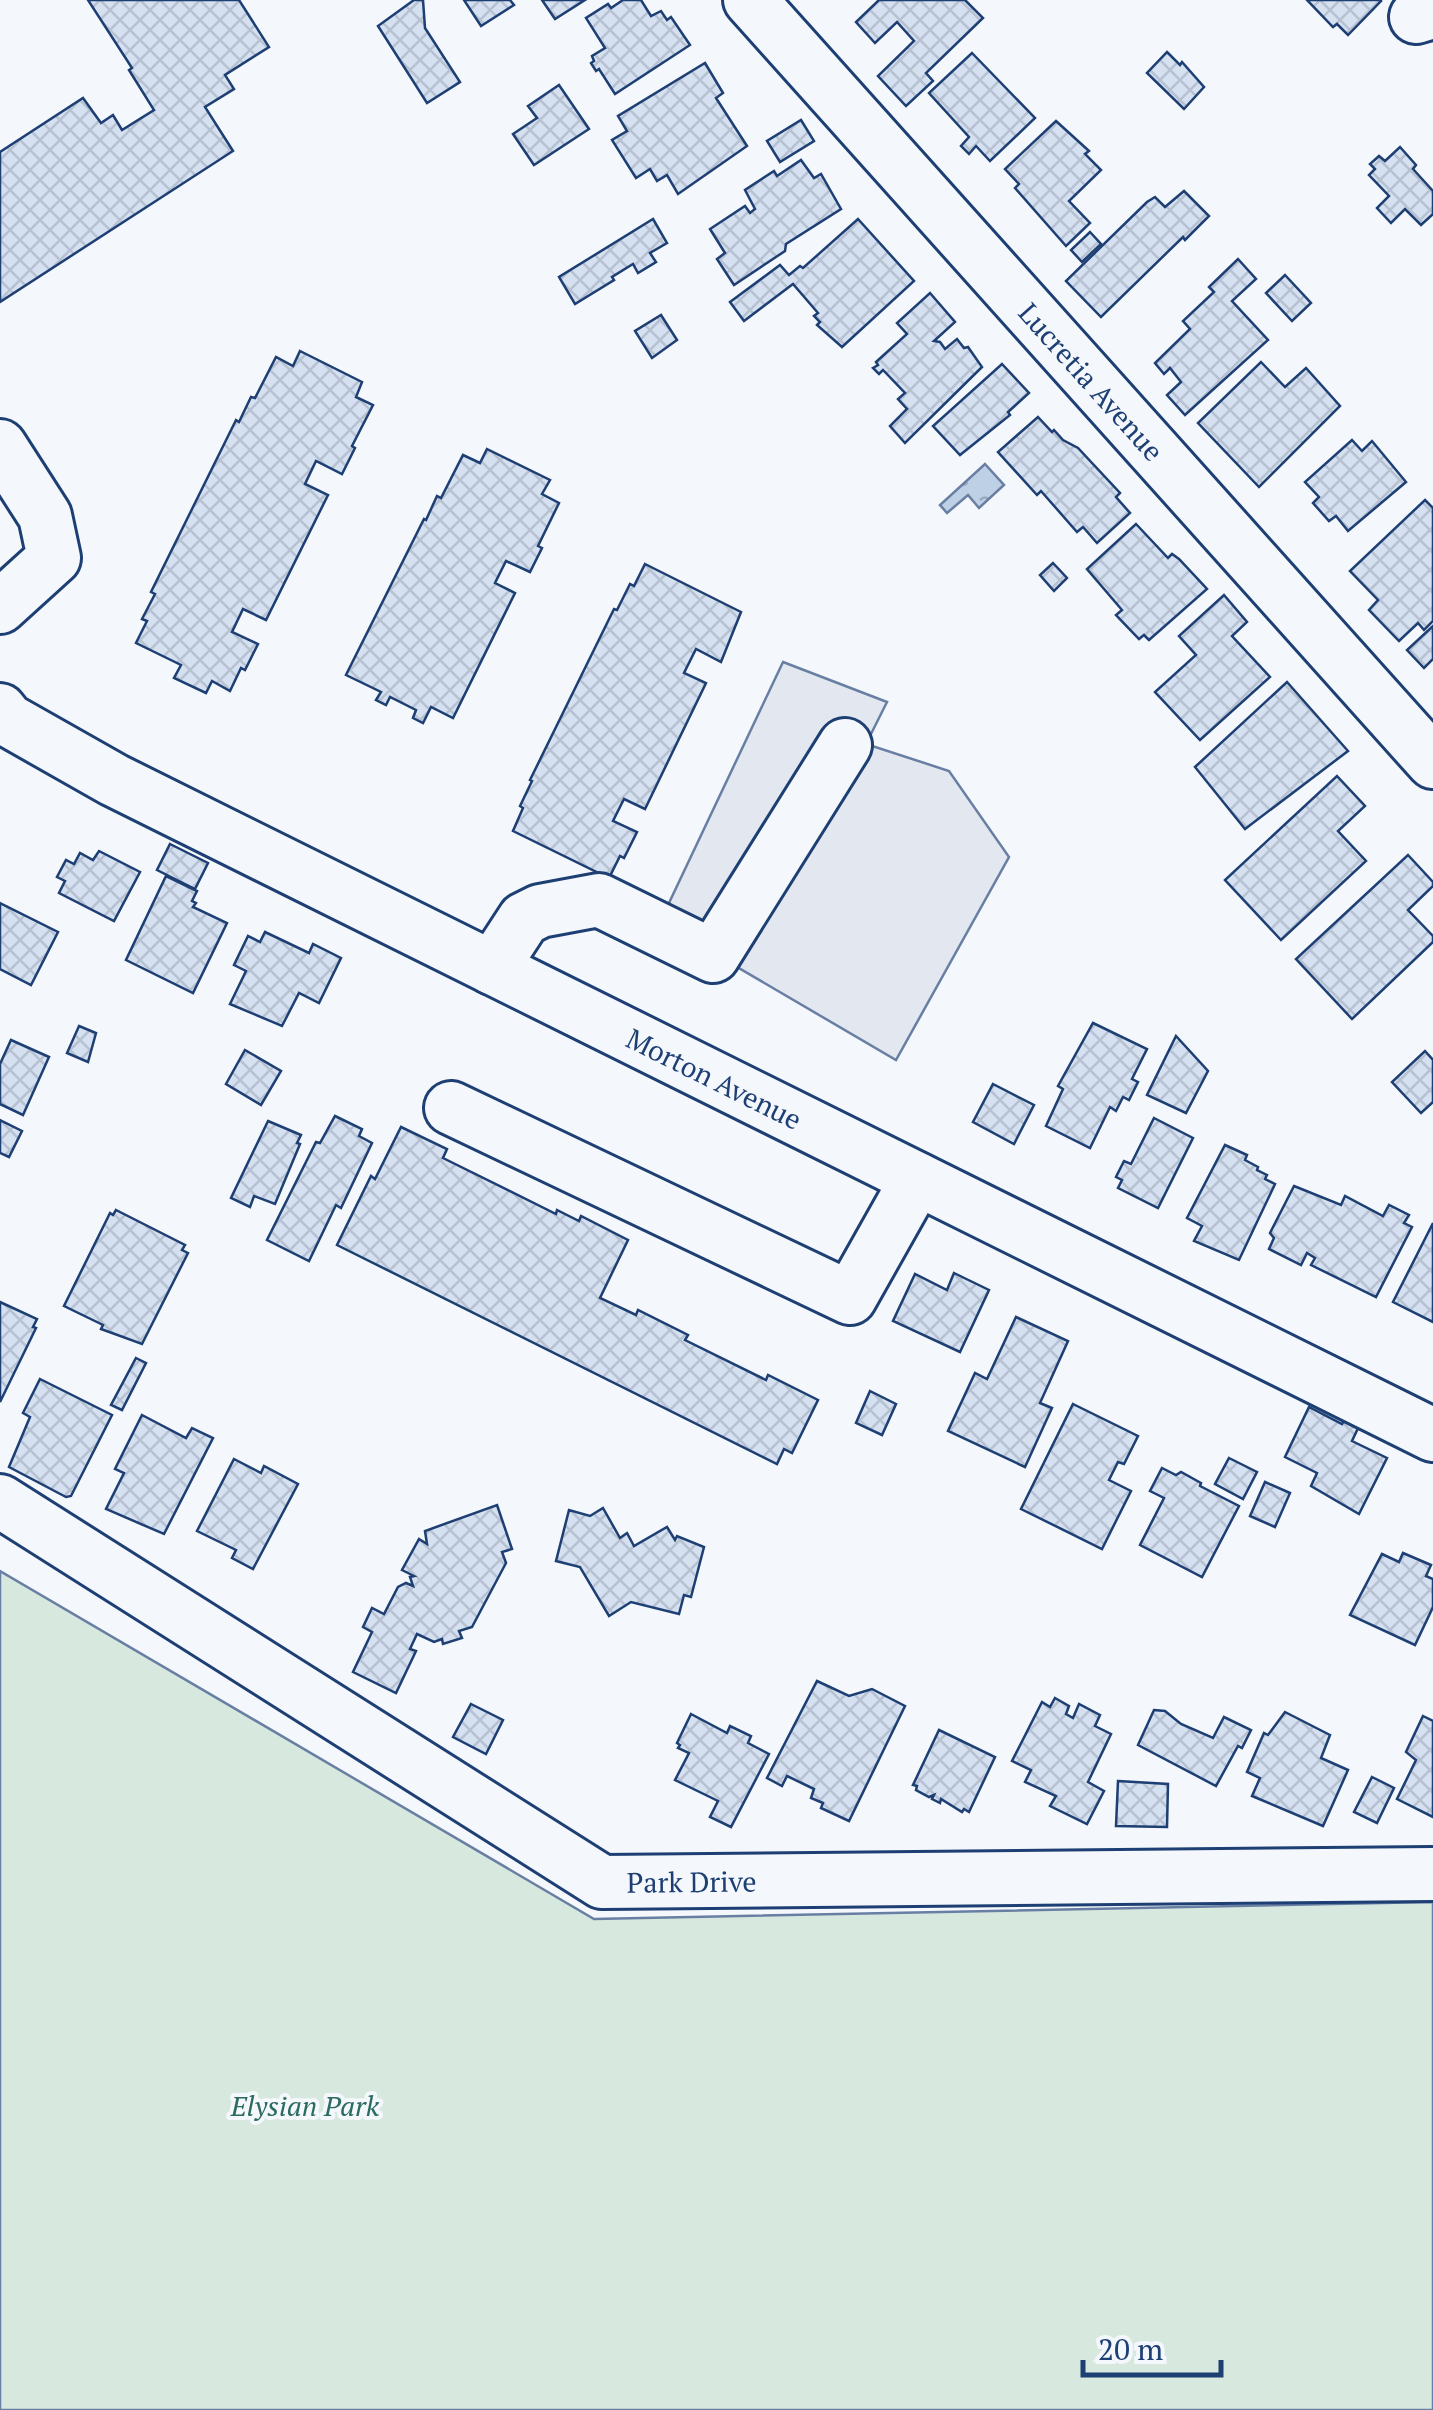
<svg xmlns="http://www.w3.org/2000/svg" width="1433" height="2410" font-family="'PT Serif',serif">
<defs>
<pattern id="water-ripples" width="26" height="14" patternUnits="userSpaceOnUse" patternTransform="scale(2.5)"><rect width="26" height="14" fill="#bed0e5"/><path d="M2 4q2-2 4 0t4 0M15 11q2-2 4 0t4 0" fill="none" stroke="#9aaabe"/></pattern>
<pattern id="building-cross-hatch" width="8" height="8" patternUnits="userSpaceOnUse" patternTransform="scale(2.5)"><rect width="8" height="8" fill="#d5e0f0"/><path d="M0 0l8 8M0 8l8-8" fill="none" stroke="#b6c1d1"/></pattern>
</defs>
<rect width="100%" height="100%" fill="#f4f7fb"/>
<polygon fill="#d7e8df" stroke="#687fa3" stroke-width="2.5" points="0,1571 594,1919 1433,1902 1433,2410 0,2410"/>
<polygon fill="#e3e8f0" stroke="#687fa3" stroke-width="2.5" points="783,662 887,702 866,744 949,771 1009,857 896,1060 660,922"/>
<polygon fill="url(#water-ripples)" stroke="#687fa3" stroke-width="2.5" points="985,464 1004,485 979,508 968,495 947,513 940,505"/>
<g fill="url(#building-cross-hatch)" stroke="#1d3f73" stroke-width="2.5">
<polygon points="88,0 239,0 269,47 225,75 234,89 205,107 233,151 0,302 0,152 83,98 101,123 113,115 122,130 154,110 129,70 132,68"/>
<polygon points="414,0 423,0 425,28 460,82 427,103 378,26"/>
<polygon points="464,0 510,0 514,5 481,26"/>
<polygon points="542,0 585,0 555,19"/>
<polygon points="623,0 641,0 651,16 661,11 667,20 671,17 690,45 615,94 599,69 596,71 591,63 594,61 592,56 605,48 586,18 608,4 611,8"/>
<polygon points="879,0 965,0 983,18 926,73 933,81 906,106 878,76 914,41 897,22 875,43 856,22"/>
<polygon points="1307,0 1380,0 1381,1 1348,35 1337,24 1333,27"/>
<polygon points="1167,52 1180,65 1182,62 1204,87 1184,109 1147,73"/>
<polygon points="972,53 1035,118 990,161 976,146 969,154 961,146 969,137 929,93"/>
<polygon points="705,63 723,93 716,98 747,146 678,194 667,175 657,181 650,169 636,178 612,140 627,131 618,116"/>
<polygon points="559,85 589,129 534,165 513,134 537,118 528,106"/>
<polygon points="801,120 814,141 780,162 767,141"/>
<polygon points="1056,121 1089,151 1085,154 1101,170 1069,201 1090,223 1066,246 1015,188 1019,184 1005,169"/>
<polygon points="1400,147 1416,165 1413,169 1433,191 1433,214 1421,225 1405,209 1391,223 1377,208 1389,196 1369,175 1375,169 1370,164 1379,156 1385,161"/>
<polygon points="801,160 814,178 821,174 841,209 786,244 785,251 734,285 717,259 725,253 710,229 745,206 750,213 755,209 745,190 774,171 777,176"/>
<polygon points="1184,191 1209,216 1185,240 1183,237 1101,317 1066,281 1147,202 1155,197 1165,207"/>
<polygon points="653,219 667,243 650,253 656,262 638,273 633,264 612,277 614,280 575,304 559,277"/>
<polygon points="858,219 914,281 842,347 817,325 820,322 814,316 818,313 793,284 744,321 730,302 780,265 789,275 800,266 803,268"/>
<polygon points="1090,232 1101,244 1082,262 1071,250"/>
<polygon points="1238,259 1256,279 1232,301 1268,340 1185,415 1167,395 1181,382 1170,368 1164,374 1155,363 1190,329 1183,321 1214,292 1209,287"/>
<polygon points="1285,275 1311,303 1292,321 1266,293"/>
<polygon points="930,293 955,322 934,341 940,342 945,349 957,339 964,348 968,347 982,367 905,443 890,426 907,409 898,399 905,393 883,370 879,374 873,368 878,365 876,362 907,334 897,323"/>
<polygon points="661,315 677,340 652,358 635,331"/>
<polygon points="300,351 362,382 356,397 373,405 352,446 355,448 342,474 316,461 305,484 328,495 266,620 243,609 232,632 258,644 245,670 241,668 230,691 212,681 206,693 174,678 181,665 136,643 147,621 142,619 155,594 151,592 236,420 239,422 251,397 255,398 276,357 293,366"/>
<polygon points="1261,362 1285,387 1306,368 1340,406 1259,487 1198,423"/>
<polygon points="1002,364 1029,393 1008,412 1010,415 960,455 933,426"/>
<polygon points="1038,417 1052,432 1054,430 1063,440 1078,448 1120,493 1116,497 1130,513 1097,543 1083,527 1077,532 1041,491 1037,495 998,452"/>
<polygon points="1352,440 1362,451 1372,441 1406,482 1348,531 1336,516 1329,521 1313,503 1319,497 1305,482"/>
<polygon points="487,449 550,480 542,494 559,503 538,546 542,548 530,572 506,561 495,583 515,593 453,718 431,707 423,723 413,718 416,710 390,697 386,705 376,700 381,692 346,675 424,519 426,520 437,496 441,498 463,455 480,463"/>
<polygon points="1425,500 1433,508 1433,621 1424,630 1418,623 1399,641 1369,610 1378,600 1350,571"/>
<polygon points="1136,524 1168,558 1172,554 1179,559 1207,589 1149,640 1144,635 1139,639 1116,615 1122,610 1087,569"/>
<polygon points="1053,563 1067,578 1054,591 1040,575"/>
<polygon points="645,564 741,612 721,662 696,649 684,673 706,683 645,809 624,799 613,821 637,832 624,858 620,856 609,878 513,831 523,808 520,806 532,781 530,780 614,609 617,610 630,584 634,586"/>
<polygon points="1224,595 1247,622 1232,636 1270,677 1200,740 1155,692 1196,655 1179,636"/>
<polygon points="1433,626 1433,659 1424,668 1407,650"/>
<polygon points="1287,682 1348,751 1245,829 1195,767"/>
<polygon points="1337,776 1365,806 1338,831 1366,861 1281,940 1225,880"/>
<polygon points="170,844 208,863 195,889 157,870"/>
<polygon points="99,851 140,872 114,921 59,893 65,881 57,877 66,860 74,864 80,853 93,860"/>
<polygon points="1408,855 1433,882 1433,886 1408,910 1433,936 1433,942 1352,1019 1296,959"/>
<polygon points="166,876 197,891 192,901 196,903 193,907 227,923 193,993 126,960"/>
<polygon points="0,903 58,932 31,985 0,969"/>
<polygon points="265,932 309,953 313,944 341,958 319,1003 299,993 282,1026 230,1004 246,971 234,965 248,936 260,942"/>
<polygon points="1093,1023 1147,1049 1132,1079 1138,1082 1129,1100 1123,1097 1116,1111 1110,1107 1090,1148 1046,1126 1063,1089 1058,1086"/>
<polygon points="79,1026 96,1033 88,1062 67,1053"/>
<polygon points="1176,1036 1208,1071 1186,1113 1147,1095"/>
<polygon points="11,1040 49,1057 23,1115 0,1104 0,1064"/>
<polygon points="245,1050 281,1071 261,1105 226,1084"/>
<polygon points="1425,1051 1433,1060 1433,1102 1421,1113 1392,1082"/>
<polygon points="993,1084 1034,1105 1014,1144 973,1122"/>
<polygon points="335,1116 362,1129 359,1136 372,1143 341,1208 336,1205 309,1261 267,1240 316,1142 320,1143"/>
<polygon points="1154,1118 1193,1138 1158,1208 1118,1188 1122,1180 1116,1177 1124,1161 1131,1164"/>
<polygon points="0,1120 22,1131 9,1157 0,1153"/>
<polygon points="268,1121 301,1135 297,1143 300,1144 275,1204 254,1196 250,1207 231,1198"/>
<polygon points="401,1127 447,1149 443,1158 556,1214 557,1210 579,1221 581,1216 628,1240 600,1298 636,1315 638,1310 688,1335 685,1340 766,1380 768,1375 818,1400 792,1453 784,1449 777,1464 337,1245 371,1176 375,1179"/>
<polygon points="1225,1145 1247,1155 1245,1160 1258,1167 1257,1170 1267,1175 1265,1179 1275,1184 1239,1260 1194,1241 1202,1226 1187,1218"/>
<polygon points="1294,1186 1341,1205 1345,1196 1383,1216 1389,1205 1409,1215 1404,1223 1412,1227 1376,1297 1311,1265 1315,1258 1307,1253 1301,1265 1269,1249 1274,1238 1270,1233"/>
<polygon points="116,1210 185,1245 182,1250 188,1253 142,1344 101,1329 103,1325 64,1306 110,1213 113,1215"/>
<polygon points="1433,1223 1433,1322 1393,1302"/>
<polygon points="954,1273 989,1290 960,1352 893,1321 915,1274 947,1290"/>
<polygon points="0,1302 37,1319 33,1327 36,1328 0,1402"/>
<polygon points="1016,1317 1068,1341 1040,1403 1052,1408 1025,1467 948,1431 975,1373 987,1379"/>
<polygon points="136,1358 146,1363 122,1410 111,1405"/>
<polygon points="40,1379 112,1415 71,1496 66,1497 9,1467 30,1417 23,1413"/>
<polygon points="870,1391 896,1404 882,1435 856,1423"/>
<polygon points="1073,1404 1138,1436 1124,1464 1118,1462 1109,1480 1131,1491 1102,1549 1021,1509"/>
<polygon points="1309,1407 1342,1424 1346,1417 1360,1424 1352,1441 1387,1458 1359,1514 1311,1486 1317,1473 1285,1457"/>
<polygon points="142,1415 186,1438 192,1428 213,1438 164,1534 106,1509 124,1473 115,1469"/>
<polygon points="1229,1458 1257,1472 1243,1499 1215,1484"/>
<polygon points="234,1459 261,1473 264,1466 298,1484 253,1569 232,1558 236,1550 197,1531"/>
<polygon points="1162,1468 1176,1475 1181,1472 1201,1483 1200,1486 1239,1506 1202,1577 1140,1545 1164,1498 1150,1491"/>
<polygon points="1265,1482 1290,1493 1275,1527 1250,1516"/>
<polygon points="497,1505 512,1549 502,1552 506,1563 472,1627 459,1631 462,1638 443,1644 442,1639 434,1642 417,1634 410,1649 416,1651 396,1693 353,1672 372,1632 363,1627 372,1608 384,1614 398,1587 406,1583 413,1586 410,1577 414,1576 402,1570 419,1539 427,1544 425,1531"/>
<polygon points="603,1508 620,1538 627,1533 634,1546 667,1527 675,1540 677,1536 704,1547 691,1597 684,1595 679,1614 631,1602 609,1616 580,1567 556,1561 569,1510 590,1516"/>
<polygon points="1403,1553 1431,1565 1426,1576 1433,1579 1433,1607 1415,1645 1350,1615 1382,1554 1399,1562"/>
<polygon points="817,1681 849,1696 872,1689 905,1706 849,1821 821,1808 823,1803 811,1798 814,1789 787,1776 782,1786 767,1778"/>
<polygon points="1055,1698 1069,1706 1066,1714 1073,1718 1079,1704 1100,1715 1095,1726 1111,1734 1088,1782 1104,1791 1087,1824 1050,1806 1056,1796 1025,1782 1031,1770 1012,1761 1042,1702 1050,1707"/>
<polygon points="471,1704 503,1720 486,1754 453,1737"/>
<polygon points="1154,1710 1165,1711 1181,1724 1213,1738 1224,1717 1251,1730 1242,1748 1238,1746 1216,1786 1138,1745"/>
<polygon points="1285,1712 1330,1735 1321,1758 1348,1770 1323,1826 1252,1796 1260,1778 1247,1772 1264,1733 1268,1735"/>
<polygon points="691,1714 727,1733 730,1726 751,1736 748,1743 769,1754 731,1827 710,1817 718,1801 675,1780 689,1753 678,1748 680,1745 677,1743"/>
<polygon points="1423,1716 1433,1721 1433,1817 1397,1799 1416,1760 1406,1752"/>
<polygon points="939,1730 995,1757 969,1812 964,1809 962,1812 941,1799 940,1803 932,1799 934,1795 929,1797 916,1790 917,1786 913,1785"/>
<polygon points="1372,1777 1394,1788 1377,1823 1354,1812"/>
<polygon points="1118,1781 1168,1784 1167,1827 1116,1826"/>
</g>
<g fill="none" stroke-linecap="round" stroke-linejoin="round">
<defs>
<g id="minor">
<path id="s1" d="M750 0 1433 762"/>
<polyline points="1416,17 1433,12"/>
<polyline points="0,446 45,516 54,558 0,607"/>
<path id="s2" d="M0 710 8 720 114 780 1433 1435"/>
<polyline points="492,968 524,919 540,911 599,900 713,956 845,745"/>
<polyline points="451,1108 850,1298 917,1179"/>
<path id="s3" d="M0 1501 602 1882 1433 1874"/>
</g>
</defs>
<use href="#minor" stroke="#1d3f73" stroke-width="58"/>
<use href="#minor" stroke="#f4f7fb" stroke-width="52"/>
</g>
<g text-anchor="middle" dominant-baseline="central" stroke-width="8" stroke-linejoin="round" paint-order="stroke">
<g font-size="28" fill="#1d3f73" stroke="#f4f7fb">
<text stroke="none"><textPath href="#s1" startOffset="512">Lucretia Avenue</textPath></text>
<text stroke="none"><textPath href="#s2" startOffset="805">Morton Avenue</textPath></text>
<text stroke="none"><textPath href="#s3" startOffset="802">Park Drive</textPath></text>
</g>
<g font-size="28" font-style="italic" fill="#2c6c60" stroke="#f4f7fb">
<text x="305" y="2105">Elysian Park</text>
</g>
</g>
<path d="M1083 2360v15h138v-15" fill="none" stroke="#1d3f73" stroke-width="5"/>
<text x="1098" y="2360" font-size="30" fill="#1d3f73" stroke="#f4f7fb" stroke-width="8" paint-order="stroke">20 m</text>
</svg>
